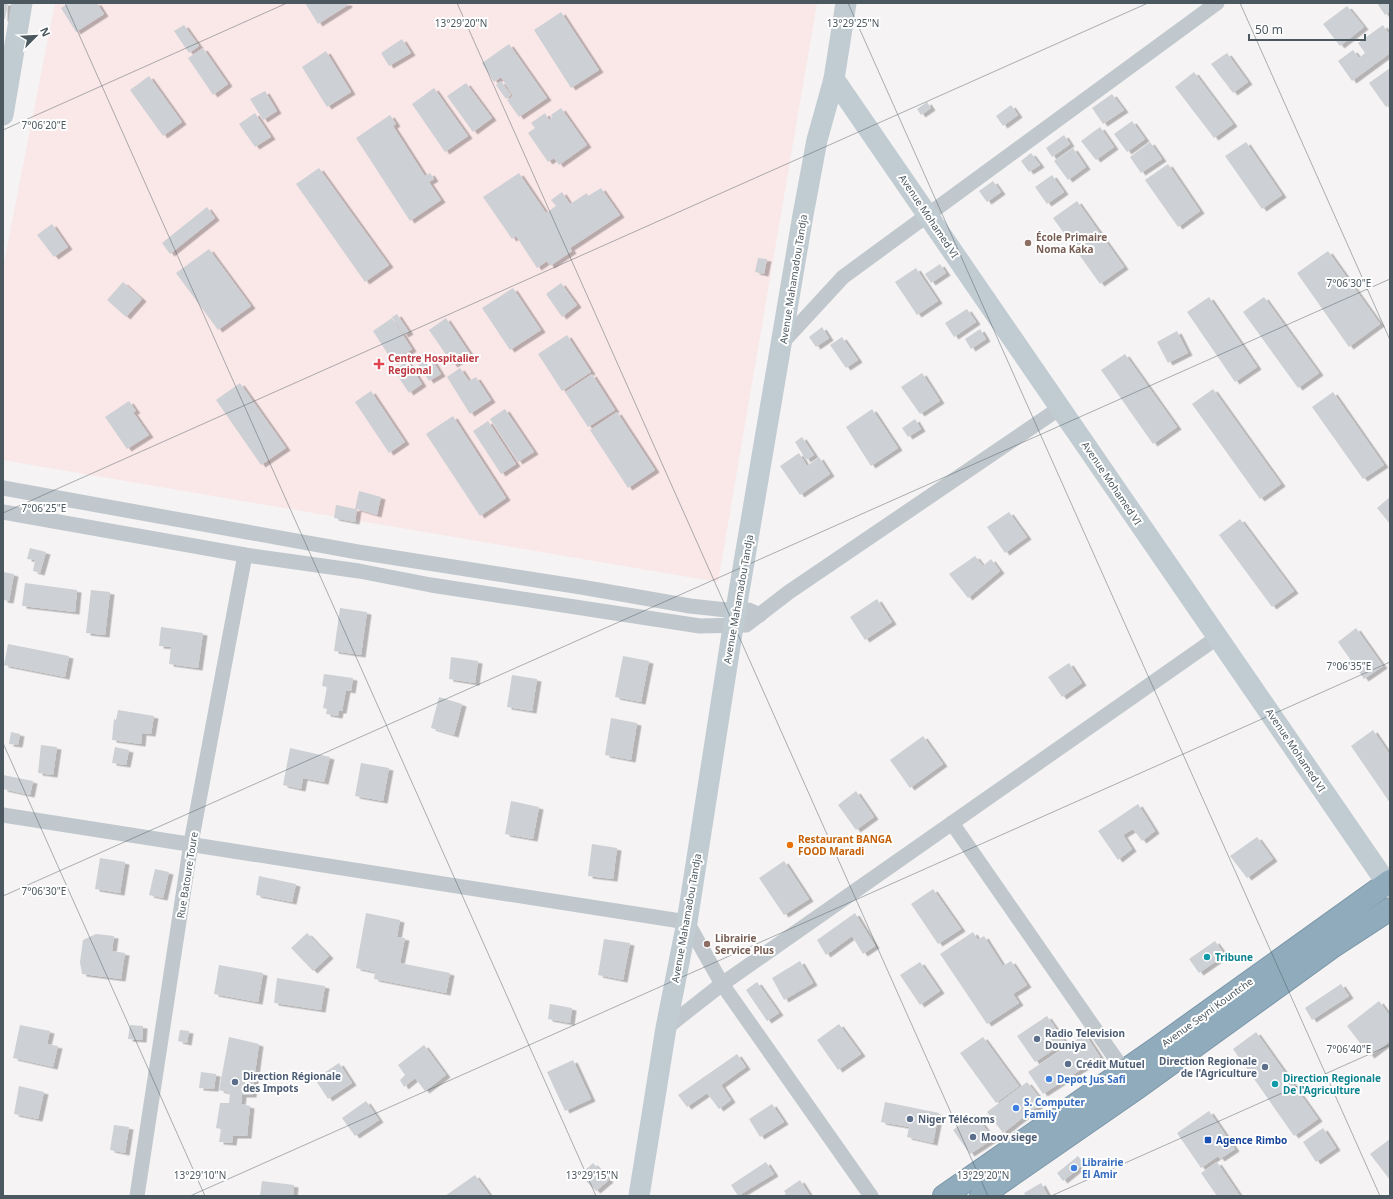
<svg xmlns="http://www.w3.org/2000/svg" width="1393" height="1199" font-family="'Noto Sans',sans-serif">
<defs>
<filter id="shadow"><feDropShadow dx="4.5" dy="2.5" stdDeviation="0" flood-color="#0004"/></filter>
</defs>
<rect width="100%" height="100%" fill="#f5f3f3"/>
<polygon fill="#fae7e8" points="55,3 817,3 718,582 3,460 3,268"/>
<g fill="#cdd0d4" filter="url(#shadow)">
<polygon points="3,3 8,3 5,19 3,19"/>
<polygon points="69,3 97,3 104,14 76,32 61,8"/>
<polygon points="305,3 347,3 348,5 318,24"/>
<polygon points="1377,3 1390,3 1390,11 1385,15"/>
<polygon points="1347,6 1364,27 1340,46 1323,24"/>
<polygon points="561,12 599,70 571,88 534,30"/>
<polygon points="184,25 199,46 189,53 174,31"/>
<polygon points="1383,25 1388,33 1390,32 1390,53 1352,81 1338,61 1353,50 1359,58 1365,53 1358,43"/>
<polygon points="402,39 411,53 389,66 381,53"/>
<polygon points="509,44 547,98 519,117 507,100 513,96 501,77 494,82 482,63"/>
<polygon points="203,48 228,84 213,95 188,58"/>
<polygon points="326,51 351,92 327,107 302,67"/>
<polygon points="1227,53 1248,82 1233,93 1211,64"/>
<polygon points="1390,68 1390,104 1386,107 1369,83"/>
<polygon points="1194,72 1233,124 1214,138 1175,87"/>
<polygon points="149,76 182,122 163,136 130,90"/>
<polygon points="501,81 511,95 506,99 496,85"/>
<polygon points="466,83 492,118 473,132 447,96"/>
<polygon points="434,88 468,136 445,152 412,104"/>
<polygon points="265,91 277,111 263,120 250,99"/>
<polygon points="1112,94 1124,110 1103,124 1092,108"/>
<polygon points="927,102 931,108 921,115 917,109"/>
<polygon points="1011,105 1018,115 1003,126 996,116"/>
<polygon points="561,108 587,145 559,165 554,158 548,162 528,133 535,128 531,123 545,113 549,120 552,117 551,115"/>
<polygon points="255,113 271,137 255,147 239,124"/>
<polygon points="390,115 396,124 393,126 425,176 430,173 434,179 429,182 441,200 410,221 356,138"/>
<polygon points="1132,121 1145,139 1127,152 1114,134"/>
<polygon points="1100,127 1114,147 1096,160 1081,141"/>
<polygon points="1064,135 1070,144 1052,157 1046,148"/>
<polygon points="1150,142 1162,159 1141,173 1130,157"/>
<polygon points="1246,142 1282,195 1262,209 1225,156"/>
<polygon points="1073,148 1086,167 1068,180 1054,161"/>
<polygon points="1031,153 1040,165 1029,172 1021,161"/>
<polygon points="1168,164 1200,211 1178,227 1145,180"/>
<polygon points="319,168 389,265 365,282 296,184"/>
<polygon points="519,173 546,213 556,206 551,200 562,192 570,204 587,193 588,196 601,188 620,215 570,248 572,251 550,266 547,261 537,268 516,236 512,239 483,197"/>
<polygon points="1052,175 1064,192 1047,204 1035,187"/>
<polygon points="993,181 1001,192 987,202 979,191"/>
<polygon points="1077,201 1124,267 1100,284 1053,218"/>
<polygon points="207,207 215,218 170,254 162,243"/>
<polygon points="52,224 68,247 54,257 37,235"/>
<polygon points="209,249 251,306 218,330 176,273"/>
<polygon points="1328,251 1380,324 1349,347 1297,273"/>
<polygon points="758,258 767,259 764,274 755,272"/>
<polygon points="940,264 946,273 931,283 925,274"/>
<polygon points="916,268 938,301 917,315 895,282"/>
<polygon points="123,282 142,299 126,317 107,300"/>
<polygon points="561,283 577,305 562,317 546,294"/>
<polygon points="513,288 541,330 510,350 482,308"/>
<polygon points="1209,297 1257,367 1235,382 1187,312"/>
<polygon points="1264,297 1319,373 1298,388 1243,312"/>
<polygon points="967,309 976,322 954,337 945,323"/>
<polygon points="397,314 409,332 404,335 392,317"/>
<polygon points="392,318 412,349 393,362 373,331"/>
<polygon points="446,318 470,354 453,365 429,330"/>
<polygon points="822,327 829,338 816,347 809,337"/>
<polygon points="980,329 986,339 971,349 965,339"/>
<polygon points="1177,331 1188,353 1168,363 1157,342"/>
<polygon points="567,335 591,372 562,391 538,354"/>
<polygon points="842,337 858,360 846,368 830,345"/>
<polygon points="427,352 441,374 429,381 415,359"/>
<polygon points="1125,354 1177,427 1153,444 1101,370"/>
<polygon points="407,361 422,384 409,393 394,370"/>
<polygon points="460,368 469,381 476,377 491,400 470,414 447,377"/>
<polygon points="922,373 940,401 920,414 901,387"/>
<polygon points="592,374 615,410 588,427 565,392"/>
<polygon points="240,383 286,448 261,465 216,400"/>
<polygon points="1213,389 1281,484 1260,499 1192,404"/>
<polygon points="371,391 405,442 389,453 355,402"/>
<polygon points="1333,392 1384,465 1363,479 1312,407"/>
<polygon points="129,401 136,411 133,412 149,435 127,449 105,417"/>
<polygon points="505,409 534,452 518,462 490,419"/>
<polygon points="872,409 898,448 871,466 846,427"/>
<polygon points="617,412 655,470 628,488 590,430"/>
<polygon points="453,416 506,498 480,516 426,434"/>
<polygon points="915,419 921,429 908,437 902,428"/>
<polygon points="488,421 516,464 501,474 473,431"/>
<polygon points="802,437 814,455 806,460 795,442"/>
<polygon points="799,453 807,466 819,457 830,474 800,495 780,466"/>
<polygon points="359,491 381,497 377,515 357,509 355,522 334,518 336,505 355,509"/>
<polygon points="1390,497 1390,524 1377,508"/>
<polygon points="1009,512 1027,537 1005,553 987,527"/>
<polygon points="1240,519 1294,591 1272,607 1219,535"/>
<polygon points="30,548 46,552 40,573 33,571 35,560 27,559"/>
<polygon points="975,556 983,566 991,559 1000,571 968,598 949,574"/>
<polygon points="3,572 14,574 9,601 3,600"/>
<polygon points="25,583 77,590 75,612 22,606"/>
<polygon points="91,590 110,592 105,635 86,633"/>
<polygon points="877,599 892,622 865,640 850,617"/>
<polygon points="340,608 367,612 361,655 334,651"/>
<polygon points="161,627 203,633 198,668 169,664 171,647 159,646"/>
<polygon points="1356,628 1383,666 1364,679 1338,642"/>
<polygon points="8,644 69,656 65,677 4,665"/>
<polygon points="623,656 649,661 641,702 615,697"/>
<polygon points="451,657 478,661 475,683 449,679"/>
<polygon points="1069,663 1082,683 1062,697 1048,677"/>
<polygon points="324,674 353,678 351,691 346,690 342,711 339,711 338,716 326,714 327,709 323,708 327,687 322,686"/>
<polygon points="512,675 537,679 532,711 507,707"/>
<polygon points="439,697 462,704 454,735 431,728"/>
<polygon points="118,710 154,716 151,734 142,733 141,744 112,740 114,719 116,720"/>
<polygon points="611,718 637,723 631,760 605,755"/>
<polygon points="1373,730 1390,755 1390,803 1351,746"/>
<polygon points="11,732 20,734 18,745 9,744"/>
<polygon points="923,736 943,764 910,788 890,760"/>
<polygon points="41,745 57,747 53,775 38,773"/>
<polygon points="115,747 129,750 126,765 112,763"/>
<polygon points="290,748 330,757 324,782 303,778 301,789 283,785"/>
<polygon points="361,763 389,768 383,801 355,796"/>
<polygon points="3,775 33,781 30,795 3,789"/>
<polygon points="856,791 874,817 856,830 838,805"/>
<polygon points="511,801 539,807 533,839 505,834"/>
<polygon points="1138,804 1155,831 1142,841 1133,829 1123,835 1132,849 1118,860 1098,831"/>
<polygon points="1257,837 1273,859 1247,878 1230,856"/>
<polygon points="592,844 617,848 613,879 588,876"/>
<polygon points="100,858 125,862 120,893 95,889"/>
<polygon points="784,861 809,899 784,915 759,878"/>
<polygon points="155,869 169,872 163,898 149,895"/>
<polygon points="259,876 296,884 292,902 256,895"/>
<polygon points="933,889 961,929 938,944 911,904"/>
<polygon points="366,913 400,920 397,937 405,938 400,963 450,973 446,993 374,979 375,972 356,968"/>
<polygon points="855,913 875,946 863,954 852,936 826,955 817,940"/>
<polygon points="973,932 978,940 984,936 1003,966 1011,961 1027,985 1013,994 1019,1003 987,1024 940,954"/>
<polygon points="307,933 329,956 313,971 291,948"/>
<polygon points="96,934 114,936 112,951 125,953 121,979 82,974 80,962 83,940"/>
<polygon points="604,939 630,943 623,980 598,975"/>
<polygon points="1215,941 1225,955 1199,973 1189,959"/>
<polygon points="800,961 813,983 784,1000 772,978"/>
<polygon points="920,962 940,991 920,1005 900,975"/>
<polygon points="219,965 263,973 258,1002 214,994"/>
<polygon points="277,978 325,986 321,1010 274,1003"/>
<polygon points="757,982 779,1013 767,1021 746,990"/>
<polygon points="1341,984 1349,996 1312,1020 1305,1008"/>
<polygon points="1379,1001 1390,1016 1390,1041 1370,1056 1347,1026"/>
<polygon points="550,1004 572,1008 570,1023 548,1019"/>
<polygon points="1047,1016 1065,1042 1035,1062 1017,1036"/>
<polygon points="839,1024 861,1054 838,1070 817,1040"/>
<polygon points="20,1025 50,1031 47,1044 58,1046 53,1067 13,1058"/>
<polygon points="130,1025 143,1026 142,1040 128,1039"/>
<polygon points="180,1030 189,1031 187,1043 178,1041"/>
<polygon points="1256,1032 1318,1119 1294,1136 1233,1049"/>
<polygon points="1085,1034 1100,1057 1043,1094 1028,1072"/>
<polygon points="229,1037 259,1044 252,1095 242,1095 241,1104 250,1106 247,1136 233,1136 232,1143 219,1142 221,1129 216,1128 220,1103 229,1103 230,1093 219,1090"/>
<polygon points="983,1037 1019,1086 996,1103 960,1053"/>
<polygon points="424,1045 446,1075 425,1091 415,1078 404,1087 400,1080 405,1075 398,1065"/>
<polygon points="737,1054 746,1067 721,1085 731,1100 719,1109 707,1093 687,1107 678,1095"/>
<polygon points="573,1060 591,1099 565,1111 547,1072"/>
<polygon points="339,1063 352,1083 328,1099 315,1079"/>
<polygon points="201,1072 216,1074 214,1089 199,1088"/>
<polygon points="1027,1082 1043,1102 1003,1133 987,1112"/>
<polygon points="19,1086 44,1092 38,1119 14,1114"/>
<polygon points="366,1101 379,1120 355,1136 342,1118"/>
<polygon points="885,1102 939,1113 933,1143 907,1137 909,1127 881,1122"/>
<polygon points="772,1104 784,1122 760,1137 749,1119"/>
<polygon points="1209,1111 1235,1149 1220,1159 1218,1156 1201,1168 1177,1133"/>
<polygon points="975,1114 993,1139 970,1154 953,1130"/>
<polygon points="114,1125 129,1127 125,1153 110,1150"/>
<polygon points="1323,1128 1336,1148 1316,1162 1303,1142"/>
<polygon points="1390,1139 1390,1180 1370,1154"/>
<polygon points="1078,1156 1084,1164 1063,1181 1057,1173"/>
<polygon points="766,1162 774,1174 738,1196 731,1185"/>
<polygon points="1217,1162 1240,1196 1217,1196 1201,1173"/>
<polygon points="593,1163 609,1180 596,1191 580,1175"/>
<polygon points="475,1175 490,1196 445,1196"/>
<polygon points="800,1180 810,1196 782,1196 786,1194 784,1191"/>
<polygon points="262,1181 294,1185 293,1196 260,1196"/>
<polygon points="1041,1183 1048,1196 1026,1196 1024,1193"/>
</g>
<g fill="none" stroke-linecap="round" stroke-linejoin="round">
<defs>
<g id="highway">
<polyline points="944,1196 1160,1046 1390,881"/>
<polyline points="981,1196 1137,1088 1332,947 1390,909"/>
</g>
</defs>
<use href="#highway" stroke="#7a96a8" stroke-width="24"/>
<g stroke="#c0c8cd" stroke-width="15">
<polyline points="783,342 843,277 1217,3"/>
<polyline points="3,488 358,552 581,587 690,606 736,611 749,610 760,615"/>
<polyline points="3,512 245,555 359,571 431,585 700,626 746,625 789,592 1060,408"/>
<polyline points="3,815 687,922 722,984 871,1196"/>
<polyline points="952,823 1129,1078"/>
<polyline points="666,1028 722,984 1218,637"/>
<polyline points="137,1196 191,843 245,555"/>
</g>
<g stroke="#c0cbd2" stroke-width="21">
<polyline points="834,79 1390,888"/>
<polyline points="3,115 22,3"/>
<polyline points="639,1196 666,1028 687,922 733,627 803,215 817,140 834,79 846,3"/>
</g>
<use href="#highway" stroke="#8fabbc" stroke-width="22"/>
</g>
<path fill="none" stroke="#4c585f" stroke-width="1" stroke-opacity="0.45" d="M65 3 596 1196M457 3 988 1196M848 3 1380 1196M1240 3 1390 340M3 130 287 3M3 513 1148 3M3 743 205 1196M3 896 1390 279M190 1196 1390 662M1051 1196 1390 1045"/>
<g fill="#8d6e63" stroke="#fff" stroke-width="1.5">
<circle cx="1028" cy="243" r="4"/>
<circle cx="707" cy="944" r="4"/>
</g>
<path fill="#e0444e" stroke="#fff" stroke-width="1.5" d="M377 358h4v4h4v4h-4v4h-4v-4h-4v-4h4z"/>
<circle fill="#e8710a" stroke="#fff" stroke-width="1.5" cx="790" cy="845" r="4"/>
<g fill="#0f9aa8" stroke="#fff" stroke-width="1.5">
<circle cx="1207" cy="957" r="4"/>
<circle cx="1275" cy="1084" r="4"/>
</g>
<g fill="#5c6f8a" stroke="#fff" stroke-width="1.5">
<circle cx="1037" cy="1039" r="4"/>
<circle cx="1068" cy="1064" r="4"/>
<circle cx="1265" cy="1067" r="4"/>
<circle cx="235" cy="1082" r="4"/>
<circle cx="910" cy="1119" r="4"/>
<circle cx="973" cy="1137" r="4"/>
</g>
<g fill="#3f7fe0" stroke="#fff" stroke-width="1.5">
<circle cx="1049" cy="1079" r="4"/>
<circle cx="1016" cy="1108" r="4"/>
<circle cx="1074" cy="1168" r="4"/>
</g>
<rect fill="#1a4fb4" stroke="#fff" stroke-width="1.5" x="1204" y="1136" width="8" height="8" rx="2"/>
<g text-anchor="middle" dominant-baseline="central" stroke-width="4" stroke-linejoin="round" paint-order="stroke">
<g font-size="10" fill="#4c585f" stroke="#fff">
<text transform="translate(929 216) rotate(56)">Avenue Mohamed VI</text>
<text transform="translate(793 279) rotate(-81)">Avenue Mahamadou Tandja</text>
<text transform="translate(1112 483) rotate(56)">Avenue Mohamed VI</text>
<text transform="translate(738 599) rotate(-80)">Avenue Mahamadou Tandja</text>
<text transform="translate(1296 750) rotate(56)">Avenue Mohamed VI</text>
<text transform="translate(187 875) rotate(-81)">Rue Batoure Toure</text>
<text transform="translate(686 918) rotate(-80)">Avenue Mahamadou Tandja</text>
<text transform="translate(1207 1012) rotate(-36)">Avenue Seyni Kountche</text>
</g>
<g font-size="10" font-weight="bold" fill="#785e54" stroke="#fff" text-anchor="start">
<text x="1036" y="237">École Primaire<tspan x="1036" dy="12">Noma Kaka</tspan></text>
<text x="715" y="938">Librairie<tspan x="715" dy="12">Service Plus</tspan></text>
</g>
<g font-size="10" font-weight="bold" fill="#be3a42" stroke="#fff" text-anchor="start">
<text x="388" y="358">Centre Hospitalier<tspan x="388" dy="12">Regional</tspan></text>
</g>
<g font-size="10" font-weight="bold" fill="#c56008" stroke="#fff" text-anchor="start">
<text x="798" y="839">Restaurant BANGA<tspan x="798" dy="12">FOOD Maradi</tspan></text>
</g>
<g font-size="10" font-weight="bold" fill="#0d838f" stroke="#fff" text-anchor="start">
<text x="1215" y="957">Tribune</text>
<text x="1283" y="1078">Direction Regionale<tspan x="1283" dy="12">De l'Agriculture</tspan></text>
</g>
<g font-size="10" font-weight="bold" fill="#4e5e75" stroke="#fff" text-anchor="start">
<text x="1045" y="1033">Radio Television<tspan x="1045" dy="12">Douniya</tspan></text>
<text x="1257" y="1061" text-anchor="end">Direction Regionale<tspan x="1257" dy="12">de l'Agriculture</tspan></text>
<text x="1076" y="1064">Crédit Mutuel</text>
<text x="243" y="1076">Direction Régionale<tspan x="243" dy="12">des Impots</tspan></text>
<text x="918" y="1119">Niger Télécoms</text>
<text x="981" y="1137">Moov siege</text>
</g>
<g font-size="10" font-weight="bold" fill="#366cbe" stroke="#fff" text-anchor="start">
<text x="1057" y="1079">Depot Jus Safi</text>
<text x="1024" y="1102">S. Computer<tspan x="1024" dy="12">Family</tspan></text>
<text x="1082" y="1162">Librairie<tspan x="1082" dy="12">El Amir</tspan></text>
</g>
<g font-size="10" font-weight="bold" fill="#164399" stroke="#fff" text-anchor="start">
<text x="1216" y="1140">Agence Rimbo</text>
</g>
</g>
<g font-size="10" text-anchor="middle" fill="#4c585f" stroke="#fff" stroke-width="4" stroke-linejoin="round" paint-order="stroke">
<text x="461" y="27">13°29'20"N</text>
<text x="853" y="27">13°29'25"N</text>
<text x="44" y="129">7°06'20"E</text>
<text x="1349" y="287">7°06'30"E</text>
<text x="44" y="512">7°06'25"E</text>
<text x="1349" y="670">7°06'35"E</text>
<text x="44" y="895">7°06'30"E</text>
<text x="1349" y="1053">7°06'40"E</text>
<text x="200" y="1179">13°29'10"N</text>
<text x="592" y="1179">13°29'15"N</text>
<text x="983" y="1179">13°29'20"N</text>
</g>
<rect width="1393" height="1199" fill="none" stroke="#4c585f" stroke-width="8"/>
<g transform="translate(36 36) rotate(66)" stroke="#ffffff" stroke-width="3" paint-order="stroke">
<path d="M0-3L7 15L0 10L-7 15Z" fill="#4c585f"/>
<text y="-6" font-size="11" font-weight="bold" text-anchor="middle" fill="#4c585f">N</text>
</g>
<path d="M1249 34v6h116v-6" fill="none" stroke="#4c585f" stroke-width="2"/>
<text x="1255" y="34" font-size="12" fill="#4c585f" stroke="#ffffff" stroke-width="3" paint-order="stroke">50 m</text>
</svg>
